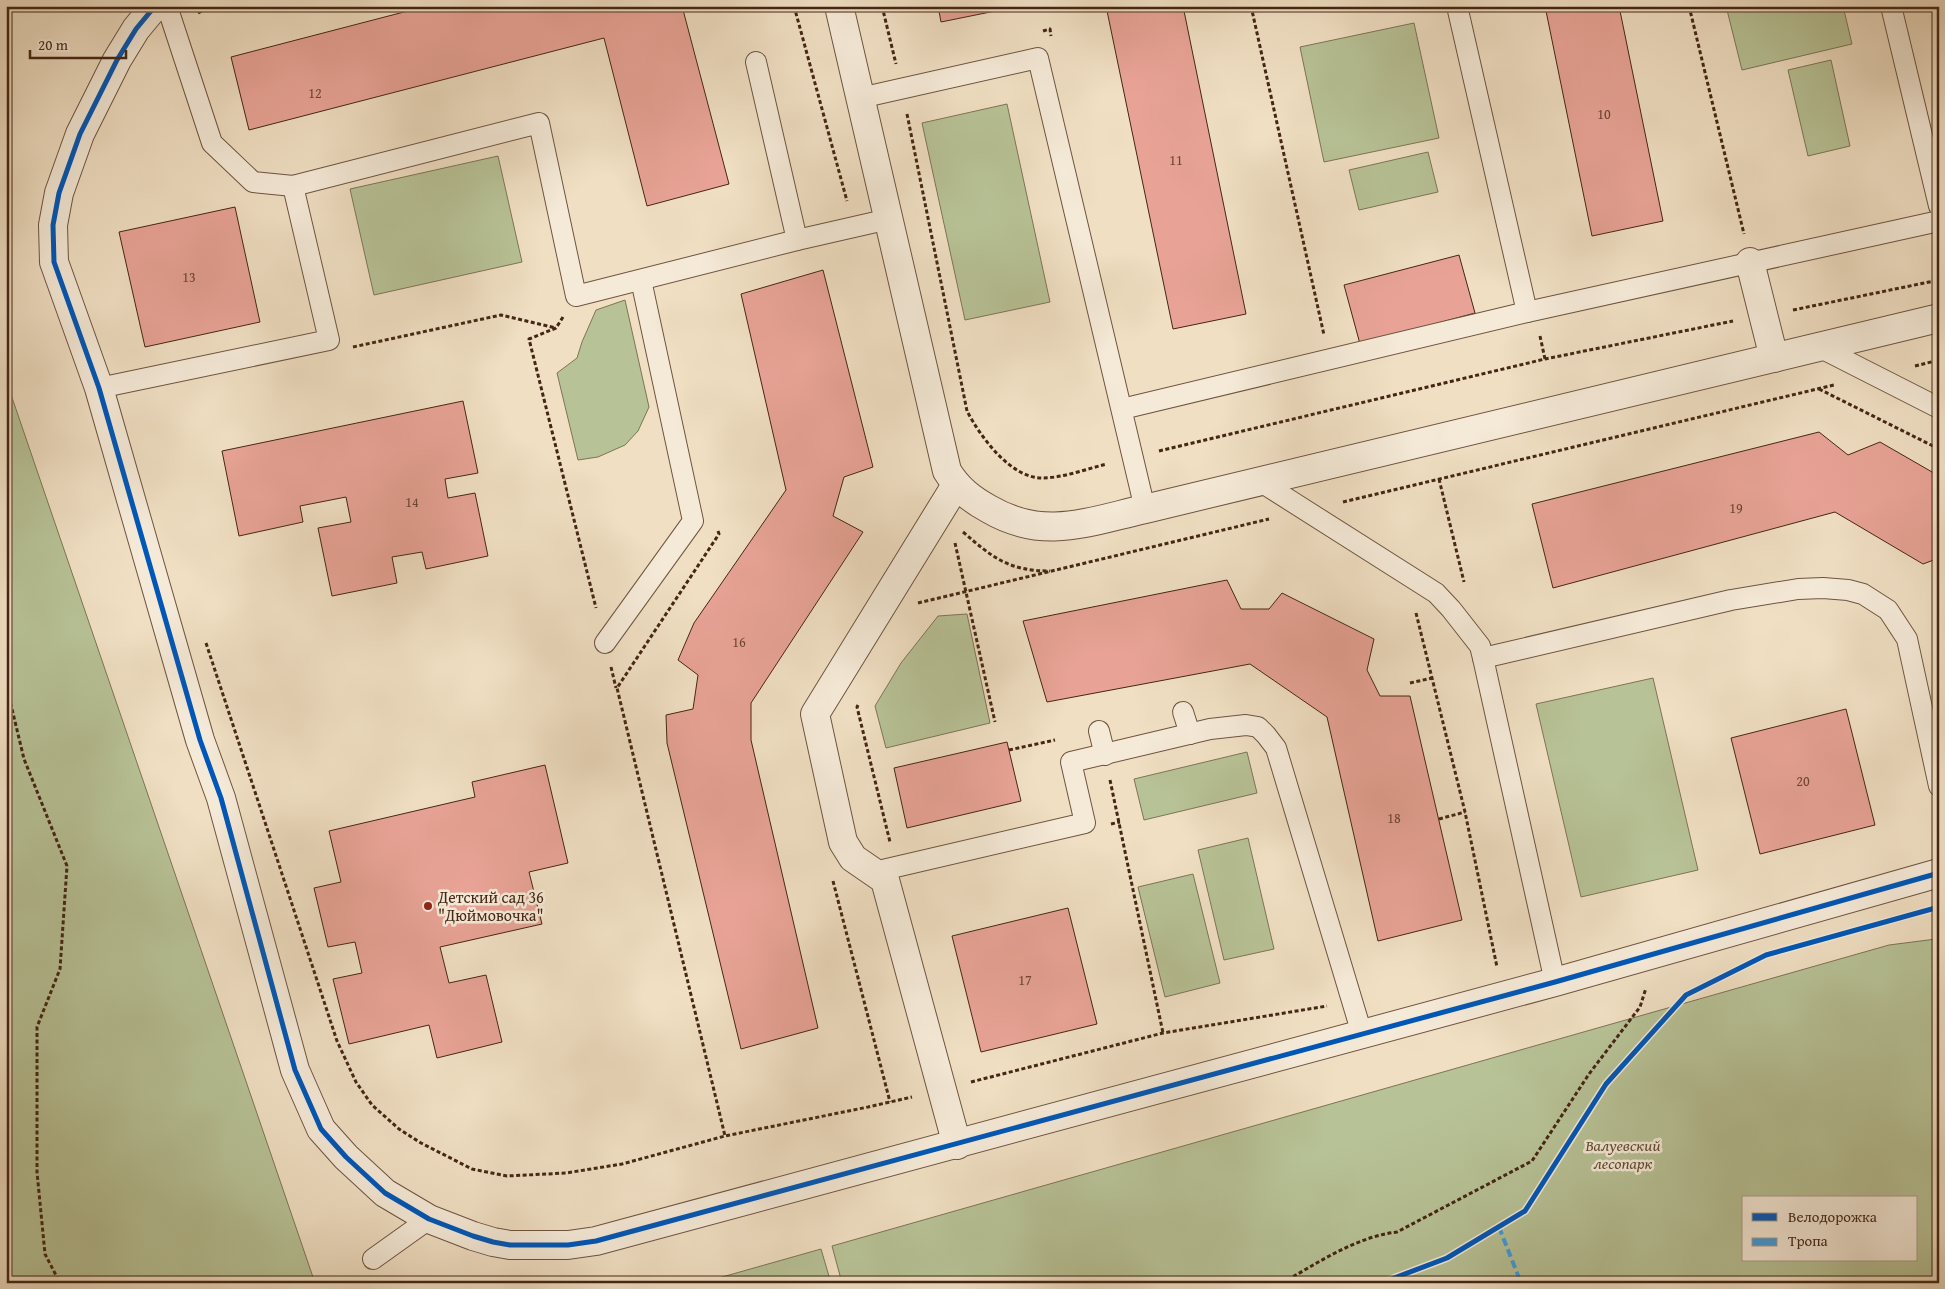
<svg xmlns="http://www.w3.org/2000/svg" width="1945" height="1289" font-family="'Gentium Book Plus',serif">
<rect width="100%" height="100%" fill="#f0dfc3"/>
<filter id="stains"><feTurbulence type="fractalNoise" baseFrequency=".004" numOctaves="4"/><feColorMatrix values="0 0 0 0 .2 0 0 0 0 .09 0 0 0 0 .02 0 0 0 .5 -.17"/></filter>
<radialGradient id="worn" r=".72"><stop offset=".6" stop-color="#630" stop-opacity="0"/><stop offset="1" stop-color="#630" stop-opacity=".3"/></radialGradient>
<g fill="#b7c296" stroke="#7e7456" fill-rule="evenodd">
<polygon points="1726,6 1843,6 1852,44 1742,70"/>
<polygon points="1414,23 1439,138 1324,162 1300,47"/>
<polygon points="1831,60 1850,146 1808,156 1788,70"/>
<polygon points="1007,104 1050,302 965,320 922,123"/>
<polygon points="1428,152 1438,192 1359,210 1349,170"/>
<polygon points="498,156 522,262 374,295 350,189"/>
<polygon points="625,300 649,407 638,431 625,445 598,457 578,460 557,373 577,358 582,342 596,310"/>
<polygon points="6,380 315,1283 6,1283"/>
<polygon points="967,614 990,723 886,748 875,706 901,663 938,616"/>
<polygon points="1653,678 1698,870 1581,897 1536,704"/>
<polygon points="1247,752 1257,793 1144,820 1134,779"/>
<polygon points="1248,838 1274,949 1224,960 1198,850"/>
<polygon points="1193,874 1220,983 1165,997 1138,887"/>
<path d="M1936 939 1939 942V1283H842L832 1246 1889 945ZM1744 1198H1916V1260H1744Z"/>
<polygon points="821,1249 831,1283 708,1283 708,1281"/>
</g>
<g fill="#e8a396" stroke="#442615">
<polygon points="427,6 682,6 729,184 647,206 604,38 249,130 231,57"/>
<polygon points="938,6 1020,6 941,22"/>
<polygon points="1106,6 1183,6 1246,314 1173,329"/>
<polygon points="1545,6 1619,6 1663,221 1592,236"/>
<polygon points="235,207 260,322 145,347 119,232"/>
<polygon points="1459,255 1475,313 1360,344 1344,285"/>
<polygon points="823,270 873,467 844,477 833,516 863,532 751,703 751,740 818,1028 741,1049 667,743 666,715 693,709 698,675 678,660 694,623 786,490 741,294"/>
<polygon points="463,401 478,473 445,479 448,498 475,493 488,556 426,569 422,552 392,557 397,583 332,596 318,528 351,522 346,497 300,506 303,522 239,536 222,451"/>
<polygon points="1819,432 1848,455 1880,442 1939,476 1939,558 1923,564 1835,512 1553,588 1532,504"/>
<polygon points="1227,580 1241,609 1269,609 1282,593 1374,639 1367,670 1380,696 1410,696 1462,920 1378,941 1327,717 1250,664 1047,702 1023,621"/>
<polygon points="1846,709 1875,825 1760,854 1731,738"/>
<polygon points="1007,742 1021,801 907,828 894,768"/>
<polygon points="545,765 568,863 529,872 542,924 440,947 449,983 486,975 502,1042 437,1058 429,1025 349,1044 333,979 362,973 355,942 328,947 314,888 341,882 329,831 475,797 472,782"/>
<polygon points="1068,908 1097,1024 981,1052 952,936"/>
</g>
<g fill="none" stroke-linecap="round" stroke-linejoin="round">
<defs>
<g id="service">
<polyline points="167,6 212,143 253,182 293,186 539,123 576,296 797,240 889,219"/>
<polyline points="1457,6 1527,312"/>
<polyline points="1891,6 1939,206"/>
<polyline points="756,62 797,240"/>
<polyline points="860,98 1038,58 1145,509"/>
<polyline points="1819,347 1939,408"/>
<polyline points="99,388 329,340 293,186"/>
<polyline points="1122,409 1527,312 1939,221"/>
<polyline points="1261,482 1436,593 1451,609 1480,646 1483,658"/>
<polyline points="605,643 693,521 641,280"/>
<polyline points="1183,712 1190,734"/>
<polyline points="1099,731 1105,755"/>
<polyline points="874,872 1085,823 1071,762 1210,729 1246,725 1258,727 1266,735 1276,748 1362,1034"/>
<polyline points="1555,982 1483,658 1731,600 1798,589 1823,588 1848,590 1863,594 1888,610 1907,639 1939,786"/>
<polyline points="373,1259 429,1219"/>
</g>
<g id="minor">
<polyline points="155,6 136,29 117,60 80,134 59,193 53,225 54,262 99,388 200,740 221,798 295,1070 321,1129 346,1157 385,1193 429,1219 473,1236 493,1242 510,1245 568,1245 596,1241 1555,982 1939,873"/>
<path d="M839 6 947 471C958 489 971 499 989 509 1044 541 1087 522 1145 509L1939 318"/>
<polyline points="1750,262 1774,358"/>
<polyline points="956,485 815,714 843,842 853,858 885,880 957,1145"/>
</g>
</defs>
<use href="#service" stroke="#6f5440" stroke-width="22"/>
<use href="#minor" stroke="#6f5440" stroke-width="30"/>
<g stroke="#442615" stroke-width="3" stroke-dasharray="4 2.5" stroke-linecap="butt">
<polyline points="794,6 847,201"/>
<polyline points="882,6 896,64"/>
<polyline points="1251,6 1324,335"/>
<polyline points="1689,6 1744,234"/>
<polyline points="198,13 211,6"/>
<polyline points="1043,31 1050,29 1051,36"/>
<path d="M907 114 967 411C980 436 1010 478 1042 478 1063 478 1086 469 1107 464"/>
<polyline points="1793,310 1939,280"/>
<polyline points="563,317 556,328 529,339 596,608"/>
<polyline points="1540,336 1545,359"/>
<polyline points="353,347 501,315 556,328"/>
<polyline points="1915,366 1939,360"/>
<polyline points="1819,389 1939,449"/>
<polyline points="1159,451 1545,359 1733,321"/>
<polyline points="1439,479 1464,582"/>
<polyline points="1343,502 1834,385"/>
<polyline points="718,531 719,534 617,688 725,1136"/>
<path d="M963 532C993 558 1009 571 1050 571"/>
<polyline points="955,543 995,722"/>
<polyline points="918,603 1269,519"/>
<polyline points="1416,613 1465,812 1497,967"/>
<polyline points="206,643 337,1041 356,1082 372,1105 399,1129 421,1143 472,1169 507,1176 566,1173 622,1164 725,1136 868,1107 912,1097"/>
<polyline points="611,667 616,688"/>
<polyline points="1410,683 1432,678"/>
<polyline points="6,684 24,759 67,866 60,969 37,1027 37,1172 45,1254 60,1283"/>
<polyline points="858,705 857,707 890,842"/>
<polyline points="1009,750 1055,740"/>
<polyline points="1110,780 1163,1033"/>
<polyline points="1439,819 1465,812"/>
<polyline points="1111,824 1120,822"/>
<polyline points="833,881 890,1102"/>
<polyline points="971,1082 1163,1033 1327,1006"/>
<path d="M1282 1283C1318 1263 1355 1237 1397 1232L1532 1161 1589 1074 1640 1007 1646 988"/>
</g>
<use href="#service" stroke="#f5ead8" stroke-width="20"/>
<use href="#minor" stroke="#f5ead8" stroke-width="28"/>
<polyline stroke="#409cdf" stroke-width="4" stroke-dasharray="8 4" stroke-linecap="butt" points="1499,1227 1521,1283"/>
<defs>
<g id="cycleway">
<polyline points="155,6 136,29 117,60 80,134 59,193 53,225 54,262 99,388 200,740 221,798 295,1070 321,1129 346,1157 385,1193 429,1219 473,1236 493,1242 510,1245 568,1245 596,1241 1555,982 1939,873"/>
<polyline points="1381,1283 1447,1258 1525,1211 1606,1084 1686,995 1766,955 1939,907"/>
</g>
</defs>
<use href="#cycleway" stroke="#f5ead8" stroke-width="8"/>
<use href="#cycleway" stroke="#0057b8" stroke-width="5"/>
</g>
<circle fill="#8f2418" stroke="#f5ead8" stroke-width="2" cx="428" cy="906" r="5"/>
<g text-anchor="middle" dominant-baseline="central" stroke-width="5" stroke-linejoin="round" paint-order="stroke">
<g font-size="14" fill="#6d4535">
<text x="315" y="93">12</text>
<text x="1604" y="114">10</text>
<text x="1176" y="160">11</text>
<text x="189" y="277">13</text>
<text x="412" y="502">14</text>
<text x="1736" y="508">19</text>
<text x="739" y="642">16</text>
<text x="1803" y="781">20</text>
<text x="1394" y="818">18</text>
<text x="1025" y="980">17</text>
</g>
<g font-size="16" fill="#442615" stroke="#f5ead8" text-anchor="start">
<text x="438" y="897">Детский сад 36<tspan x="438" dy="18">"Дюймовочка"</tspan></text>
</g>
<g font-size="16" font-style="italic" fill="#614d35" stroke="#f5ead8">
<text x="1623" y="1145">Валуевский<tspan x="1623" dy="18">лесопарк</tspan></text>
</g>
</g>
<rect width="1945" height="1289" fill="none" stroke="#f0dfc3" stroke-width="25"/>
<rect x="8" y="8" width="1930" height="1274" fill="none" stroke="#442615" stroke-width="2.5"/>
<rect x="12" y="12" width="1920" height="1264" fill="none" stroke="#442615"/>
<rect x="1742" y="1196" width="175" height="65" fill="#f5ead8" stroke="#ae9c8a"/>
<rect x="1752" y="1213" width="25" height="8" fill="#0057b8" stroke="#ae9c8a"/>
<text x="1788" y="1222" font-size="15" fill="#442615">Велодорожка</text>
<rect x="1752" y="1238" width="25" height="8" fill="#409cdf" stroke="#ae9c8a"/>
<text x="1788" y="1246" font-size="15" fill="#442615">Тропа</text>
<path d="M30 50v8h96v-8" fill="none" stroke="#442615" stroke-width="2.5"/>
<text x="38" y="50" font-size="15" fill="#442615" stroke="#f5ead8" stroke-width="4" paint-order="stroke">20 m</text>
<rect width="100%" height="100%" filter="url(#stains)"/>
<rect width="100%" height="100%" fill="url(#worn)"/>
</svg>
